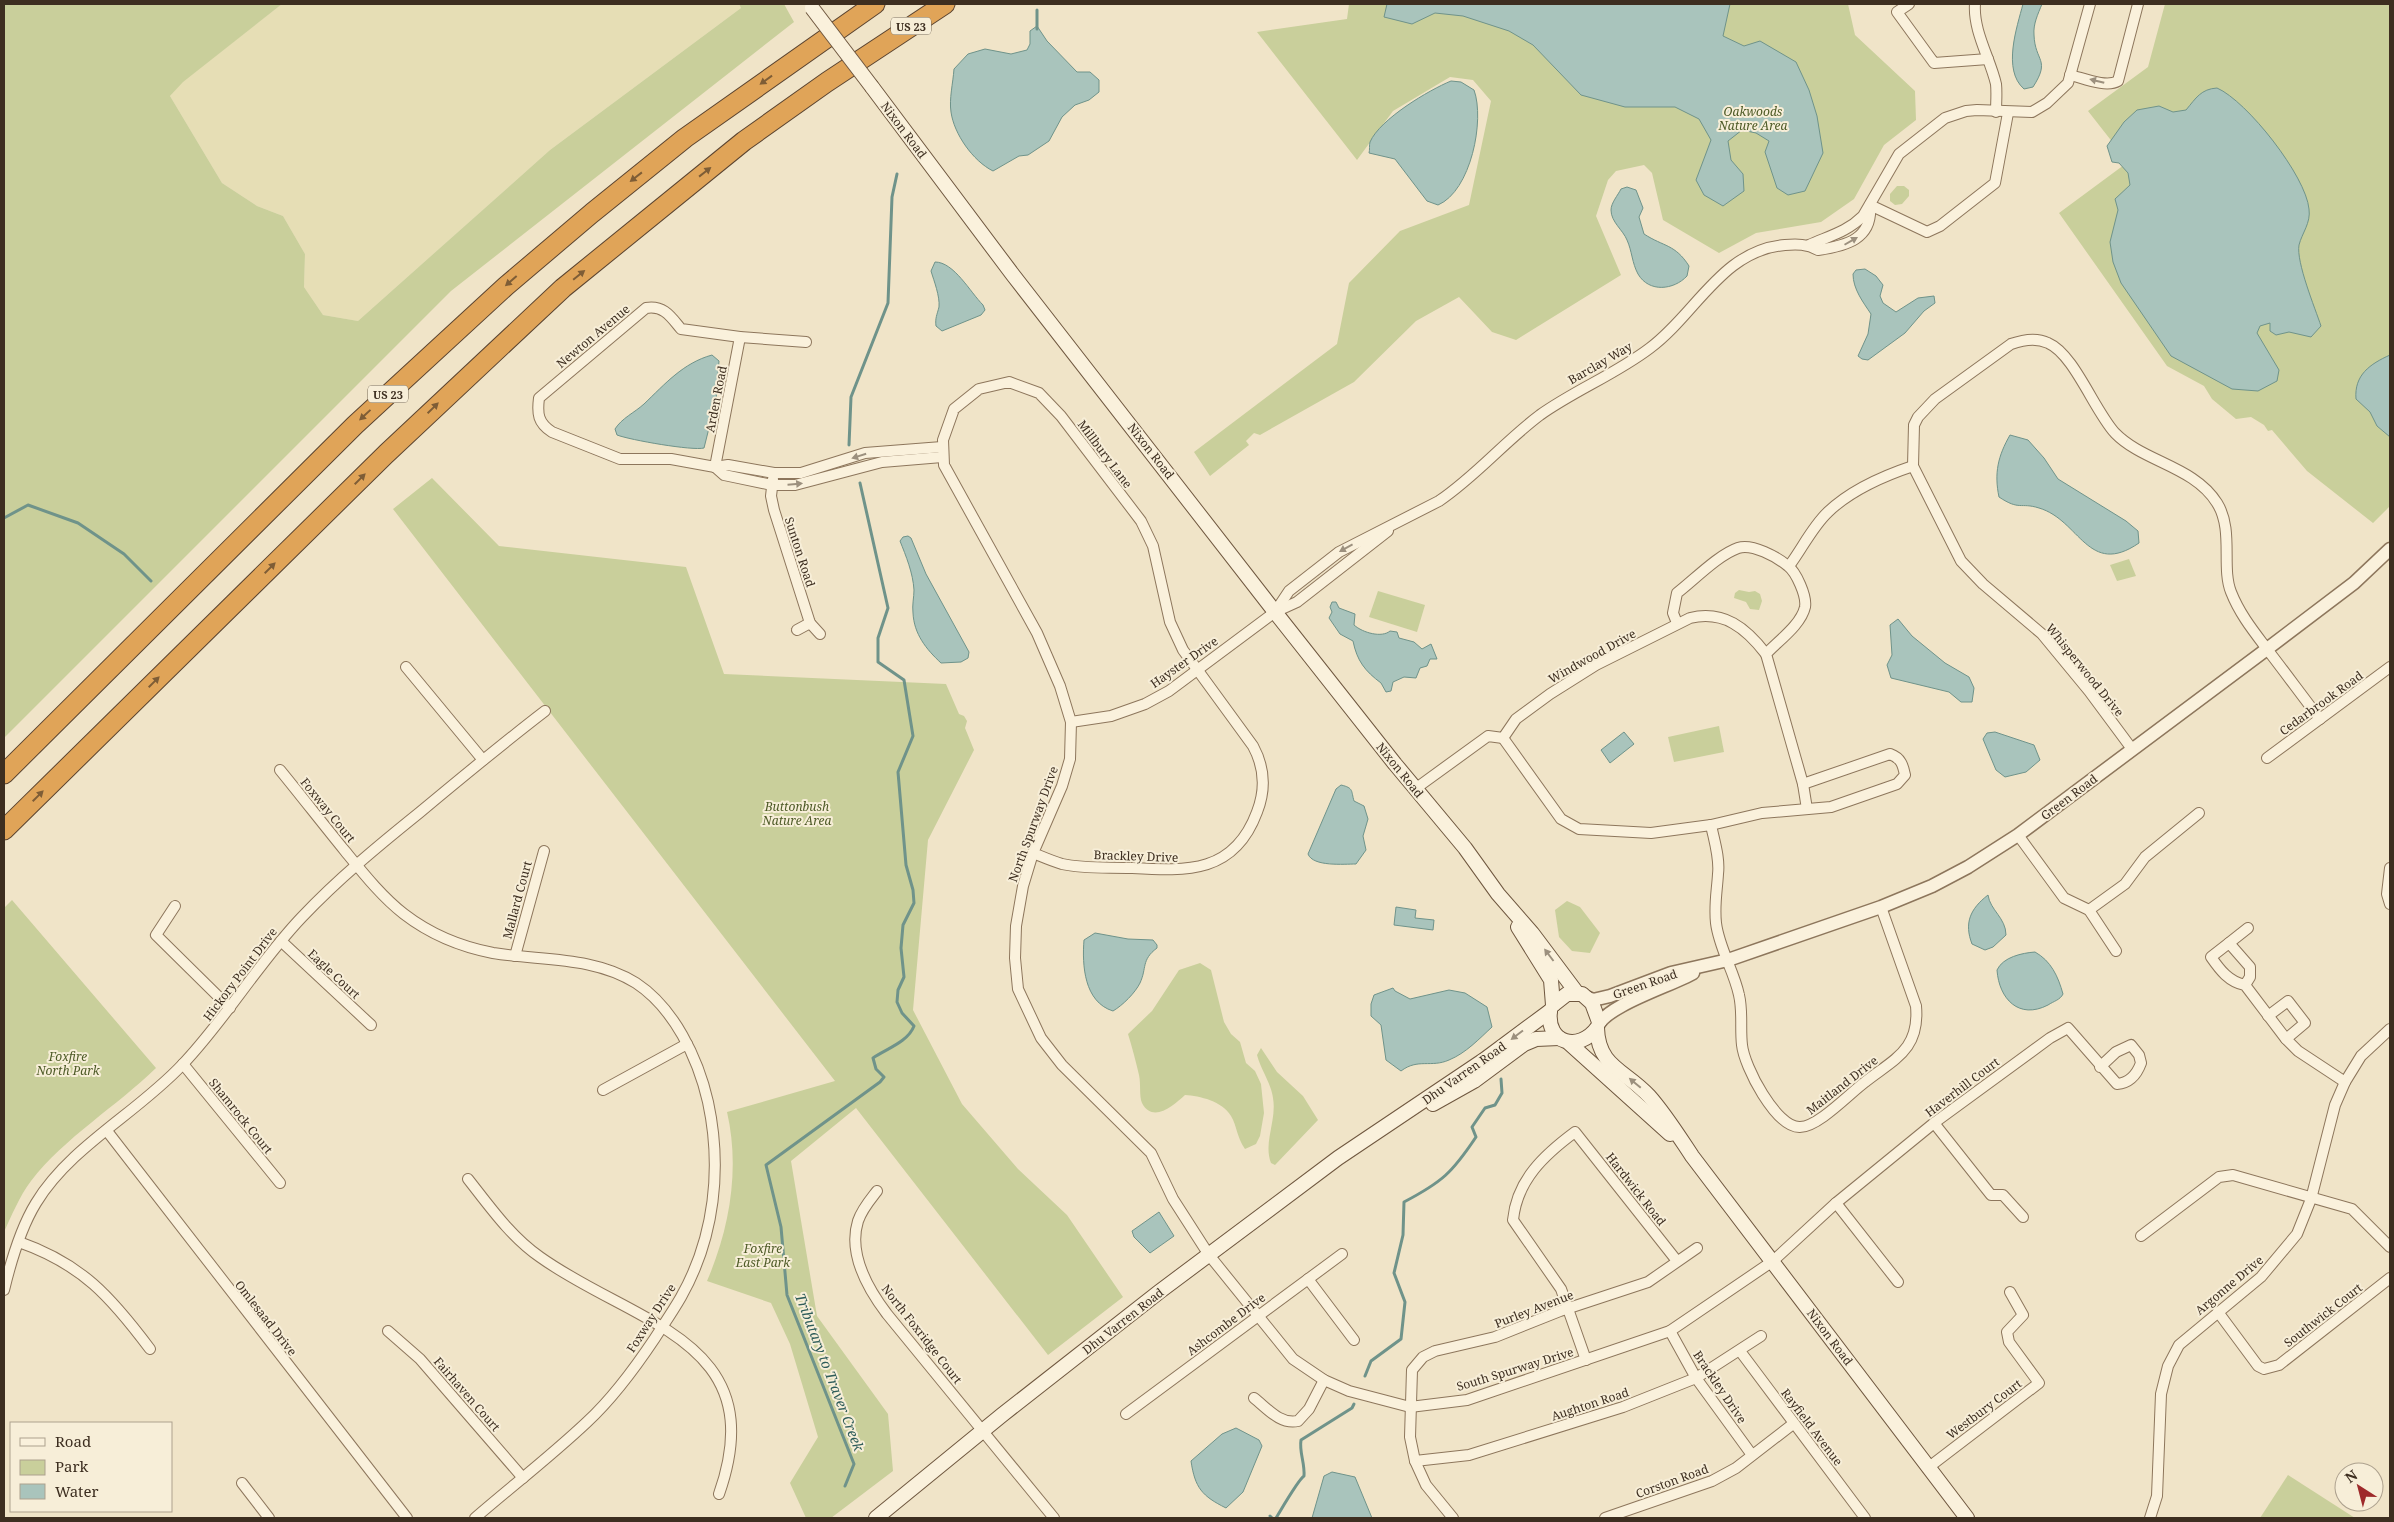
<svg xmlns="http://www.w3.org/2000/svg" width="2394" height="1522" font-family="'Noto Serif',serif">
<rect width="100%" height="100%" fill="#f0e4c8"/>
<polygon fill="#e6deb5" points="282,4 739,4 741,8 550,150 358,321 323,315 304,287 305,254 283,216 257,206 222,183 170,96 182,82"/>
<g fill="#c9cf9b">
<polygon points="4,4 282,4 183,82 170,96 222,183 257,206 283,216 305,254 304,287 323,315 358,321 550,150 741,8 739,4 784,4 794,22 451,291 4,738"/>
<polygon points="1349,4 1848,4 1855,35 1915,91 1916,120 1884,145 1854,199 1821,222 1756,233 1719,253 1663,220 1652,173 1644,165 1616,171 1608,180 1596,216 1621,275 1516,340 1492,332 1459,297 1416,321 1354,382 1260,435 1254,433 1246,441 1249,445 1210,476 1194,452 1337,344 1349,283 1400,231 1469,205 1491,101 1473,80 1450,77 1393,111 1357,160 1257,32 1347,19"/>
<polygon points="2165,4 2390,4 2390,506 2373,523 2307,471 2272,430 2268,431 2264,425 2251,417 2236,419 2212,399 2204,386 2167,366 2059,213 2128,162 2088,111 2148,67"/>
<polygon points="1897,186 1904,186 1909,190 1909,196 1902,204 1895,205 1890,201 1890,194"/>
<path d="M432 478 499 546 686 567 724 674 946 684 959 714 964 716 967 721 965 728 974 750 928 840 913 1010 962 1104 1018 1169 1067 1215 1123 1297 1048 1355 856 1108 791 1161 817 1316 888 1414 893 1471 831 1518H806L790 1483 818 1437 790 1344 771 1303 707 1281C730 1228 740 1168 727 1112L835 1081 393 509Z"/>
<polygon points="2129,559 2136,576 2117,581 2110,565"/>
<polygon points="1739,590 1749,592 1755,591 1760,594 1762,601 1759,610 1750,609 1746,602 1734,598 1735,593"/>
<polygon points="1378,591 1425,605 1417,632 1369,617"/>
<polygon points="1719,726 1724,752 1674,762 1668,737"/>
<path d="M12 900 156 1068C117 1106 64 1138 31 1181 19 1197 12 1215 4 1232V908Z"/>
<polygon points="1567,901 1580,907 1600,933 1590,953 1572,951 1559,937 1555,910"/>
<path d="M1200 963 1211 970 1224 1022 1231 1034 1240 1042 1246 1063 1255 1071 1261 1084 1264 1113 1260 1136 1256 1144 1245 1149C1237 1138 1237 1126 1231 1116 1222 1101 1200 1096 1185 1095 1174 1105 1153 1124 1142 1103 1139 1096 1141 1084 1139 1075 1136 1062 1132 1047 1128 1034L1152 1011 1179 970Z"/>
<path d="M1261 1048 1277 1072 1303 1096 1318 1120 1275 1165 1271 1163C1263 1142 1277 1121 1273 1098 1271 1083 1261 1070 1257 1055Z"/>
<polygon points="2288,1475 2355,1518 2260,1518"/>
</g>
<g fill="#a9c4bc" stroke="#6f938a">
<polygon points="1387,4 1730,4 1723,36 1744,46 1760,41 1796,62 1809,90 1817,116 1823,153 1805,191 1788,195 1777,188 1765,152 1769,141 1756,133 1742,130 1728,141 1731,160 1743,174 1744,191 1723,206 1704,195 1696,180 1711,140 1699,119 1675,107 1625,107 1581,95 1533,45 1509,31 1463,16 1435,13 1412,24 1384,17"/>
<path d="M2023 4H2042C2038 14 2033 24 2034 35 2035 62 2051 59 2033 87L2024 89C2002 70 2017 27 2023 4Z"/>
<path d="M1037 26 1047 41 1077 72H1090L1099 80V92L1089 100 1075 105 1062 117 1049 141 1028 155 1019 156 993 171C973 161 954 134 951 112 949 99 953 83 954 69L968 54 985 49 1011 54 1027 50 1030 44V31Z"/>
<path d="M1451 81 1461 82 1474 90C1485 120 1471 191 1438 205L1427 201 1395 159 1369 153C1370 150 1369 145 1370 142 1380 119 1429 90 1451 81Z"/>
<path d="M2217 88C2247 101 2306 176 2309 209 2311 223 2302 233 2299 245 2296 262 2315 308 2321 326L2311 337 2289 332 2276 335 2270 331V323L2260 326 2257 333 2279 370 2277 381 2258 391 2232 389 2171 356 2121 283 2113 262 2110 242 2118 210 2115 199 2130 185 2128 173 2119 163 2112 162 2107 146 2124 122 2137 110 2159 106 2173 112 2186 110C2196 98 2201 89 2217 88Z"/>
<path d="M1627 187 1636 190 1643 208 1639 217 1644 234C1664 247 1675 244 1689 266L1687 276C1674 290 1649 293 1638 274 1632 263 1632 251 1627 240 1623 230 1611 222 1611 210 1611 203 1618 195 1621 189Z"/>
<path d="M935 262C954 262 970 292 983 305L985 310 981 315 942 331 936 326C935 318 937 315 939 307 940 296 934 281 931 271Z"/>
<path d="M1865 269 1876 276 1883 285 1880 296 1883 303 1896 312 1918 298 1934 296 1935 303 1924 311 1905 333 1868 360 1862 359 1858 356 1868 334 1871 314C1863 302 1853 289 1853 274L1856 270Z"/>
<path d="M712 355 719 361 716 400 704 448C693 451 630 440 617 435L615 429C622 418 634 413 644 404 665 384 683 363 712 355Z"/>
<path d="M2390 355V437L2377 426 2370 412 2356 399C2354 375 2370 364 2390 355Z"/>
<path d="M2010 435 2028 440 2044 458 2058 479 2126 521 2138 531 2139 543C2088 578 2080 520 2039 508 2020 502 2020 511 1999 497 1994 473 1998 456 2010 435Z"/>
<path d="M908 536 911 538 926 574 969 652 968 658 961 662 941 663C926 649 914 634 913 613 912 605 914 597 914 590 913 573 906 556 900 541L903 537Z"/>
<path d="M1332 602H1336L1339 608 1355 614 1354 625C1363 633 1382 638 1390 631L1397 632 1399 638 1414 642 1422 649 1431 644 1437 659H1430L1427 666 1420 668 1416 678 1404 677 1393 682 1391 691 1386 692 1381 683C1365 671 1357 661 1353 641L1340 634 1329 618 1332 612 1330 607Z"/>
<polygon points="1898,619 1912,636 1945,663 1969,677 1974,688 1972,702 1961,702 1949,692 1891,678 1887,665 1892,655 1890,625"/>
<polygon points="1624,732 1634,744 1610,763 1601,750"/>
<polygon points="1995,732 2034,745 2040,760 2026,772 2005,777 1996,770 1983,739 1987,733"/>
<path d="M1341 785C1354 788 1351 791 1354 801L1364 806 1368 819 1363 836 1366 850 1356 864C1344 864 1313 867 1308 854L1336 789Z"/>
<path d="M1988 895C1990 910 2006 918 2006 935L1993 947 1985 950 1972 944C1964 923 1970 909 1988 895Z"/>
<polygon points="1396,907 1416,910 1415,918 1434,920 1433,930 1394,925"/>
<path d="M1095 933 1128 939 1153 940 1157 945V948C1141 960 1147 968 1140 983 1135 993 1123 1005 1113 1011 1084 1002 1082 965 1084 940Z"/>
<path d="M2035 952C2051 961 2058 976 2063 994 2060 1000 2054 1001 2048 1005 2019 1020 1999 999 1997 970 2003 957 2022 953 2035 952Z"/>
<path d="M1393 988 1395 991 1410 999 1449 990 1465 993 1487 1007 1492 1027C1479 1039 1466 1053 1449 1060 1431 1068 1418 1058 1401 1071L1386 1060 1381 1025 1371 1016V1004L1374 995Z"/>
<polygon points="1159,1212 1174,1236 1150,1253 1134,1237 1132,1231"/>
<path d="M1236 1428 1259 1440 1262 1446 1243 1492 1226 1508C1202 1496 1195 1488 1191 1461L1222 1434Z"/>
<polygon points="1332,1472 1355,1477 1372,1518 1312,1518 1324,1476"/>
</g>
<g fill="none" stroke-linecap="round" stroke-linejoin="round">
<g stroke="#6f938a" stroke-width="3">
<polyline points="1037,10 1037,29"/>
<polyline points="849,445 851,397 888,303 892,197 897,174"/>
<polyline points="4,518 28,505 78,523 124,554 151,581"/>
<path d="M1365 1376 1371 1361 1401 1339 1405 1302 1394 1273 1403 1235 1404 1202C1442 1182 1452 1173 1476 1137L1472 1127 1485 1108 1495 1105 1502 1093 1501 1079"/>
<path d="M845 1486 854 1464 787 1295 781 1227 766 1165 880 1082 884 1077 876 1069 873 1058C886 1049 908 1042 914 1026L902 1013 897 1002 898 990 904 977 901 948 903 925 914 903 913 890 906 865 898 772 913 736 904 680 878 662V638L888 608 860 483"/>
<polyline points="1270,1516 1272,1518"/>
<path d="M1276 1518C1281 1510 1298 1480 1304 1476 1305 1463 1299 1452 1301 1440L1352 1408 1354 1404"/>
</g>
<defs>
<g id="minor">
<polyline points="1909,4 1897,12 1934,63 1988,59"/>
<path d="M1975 4C1973 31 1990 58 1996 84 1997 93 1996 103 1996 112"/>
<path d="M2070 75C2083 78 2106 88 2118 81L2138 4"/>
<polyline points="1870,205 1927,232 1940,226 1995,183 2008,113"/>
<path d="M1809 245C1829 236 1847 232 1863 216L1899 154 1945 118 1966 111 1977 110 2032 112 2047 103 2068 83 2090 4"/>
<path d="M806 342 740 337 681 329C671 317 664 305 646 308L539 398C537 414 538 423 552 432L620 459H671L715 467 728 465 774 473H801L865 453 942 447"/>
<polyline points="715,467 724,475 772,485 795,485 882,462 942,457"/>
<polyline points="715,467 740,337"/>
<polyline points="773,479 771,496 774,510 810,623 820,634"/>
<path d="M1789 566C1802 549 1812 527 1828 512 1851 490 1883 476 1913 466"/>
<path d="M1275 612 1289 591 1339 552 1439 501C1476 476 1504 442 1540 415 1575 390 1616 374 1650 348 1696 314 1722 250 1785 245 1797 244 1807 244 1818 250 1846 246 1873 239 1870 205"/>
<path d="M1677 623 1673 613 1677 593C1694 580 1718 555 1738 548 1752 543 1777 557 1788 566 1796 572 1807 596 1805 607 1801 625 1778 641 1766 654L1803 784 1807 809"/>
<polyline points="797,630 810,623"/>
<polyline points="406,667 483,760"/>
<polyline points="1071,722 1111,716 1145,704 1169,691 1275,612 1297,602 1388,531"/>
<path d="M1503 738 1561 819 1579 829 1651 833 1711 825 1762 813 1831 807 1897 784 1905 775C1903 765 1901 758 1890 754L1803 784"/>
<path d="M2132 749 2089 691 2042 634 1983 584 1961 561 1913 466 1914 425 1918 417 1935 399 2011 344C2022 340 2036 337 2048 343 2074 354 2094 410 2115 433 2143 462 2194 466 2217 503 2234 530 2221 567 2231 592 2240 615 2255 633 2270 653 2287 675 2303 697 2320 719"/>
<polyline points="2267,758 2390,667"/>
<path d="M280 770C302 797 323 824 345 851 363 873 382 897 404 914 430 934 462 947 493 953 541 961 593 956 636 983 674 1008 698 1058 708 1102 722 1167 715 1237 681 1297 673 1311 664 1324 655 1338 635 1368 613 1398 587 1422 551 1456 512 1486 475 1518"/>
<path d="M1415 789 1488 736 1503 738 1516 719 1550 694 1596 665 1690 618C1724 610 1746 628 1766 654"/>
<path d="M1711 825C1714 840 1720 858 1718 874 1717 891 1714 905 1716 923 1719 948 1734 971 1739 995 1743 1012 1740 1028 1742 1045 1744 1066 1776 1128 1800 1127 1818 1127 1849 1094 1865 1082 1894 1059 1920 1050 1916 1006L1881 907"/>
<polyline points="2018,835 2064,898 2089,910 2116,951"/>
<path d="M1033 853C1043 857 1052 861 1062 864 1084 869 1108 867 1131 868 1187 871 1234 874 1257 812 1266 789 1265 768 1253 746L1183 650 1170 622 1153 546 1141 521 1061 416 1039 393 1009 382 979 389 954 409 943 440 944 465 1037 633 1060 686 1071 722 1070 759 1062 786 1033 853 1023 886 1016 926 1015 958 1018 989 1041 1038 1062 1065 1151 1153 1173 1199 1209 1255 1293 1359 1324 1380 1349 1391 1410 1407 1467 1400 1670 1331 1773 1261 1836 1203 1934 1123 2050 1038 2068 1028 2117 1084C2130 1083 2137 1074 2141 1063L2139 1055 2131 1045 2116 1052 2100 1067"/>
<polyline points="2390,868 2387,894 2390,904"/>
<polyline points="175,906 156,935 230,1008"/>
<polyline points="2089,910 2125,884 2145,857 2199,813"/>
<polyline points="281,941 371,1025"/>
<polyline points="2229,943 2248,928"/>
<polyline points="515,956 544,851"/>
<path d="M2245 985C2229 982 2220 970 2211 957L2229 943 2250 967V977L2245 985 2286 1039 2298 1051 2345 1082"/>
<polyline points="2268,1016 2288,1001 2305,1023 2286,1039"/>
<polyline points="183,1064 280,1183"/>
<polyline points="603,1090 687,1044"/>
<polyline points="1934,1123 1991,1195 2003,1195 2023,1217"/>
<polyline points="107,1131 407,1518"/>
<path d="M468 1179C490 1207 511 1237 540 1257 635 1325 773 1340 719 1494"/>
<path d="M877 1191C870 1200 862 1209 858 1221 848 1253 868 1289 887 1314L1054 1518"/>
<polyline points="1836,1203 1898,1282"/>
<polyline points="2141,1236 2219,1177 2233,1175 2352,1209 2390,1247"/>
<path d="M19 1242C82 1264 111 1297 150 1349"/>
<polyline points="1308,1279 1354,1340"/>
<path d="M4 1290C11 1261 20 1229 36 1203 70 1147 137 1113 182 1065 226 1019 258 963 302 917 338 879 378 846 419 813 461 778 502 744 545 711"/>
<polyline points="2218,1312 2258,1366 2264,1369 2279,1365 2390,1278"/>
<polyline points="388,1331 420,1359 523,1478"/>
<polyline points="1670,1331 1696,1378 1752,1455"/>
<polyline points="1740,1351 1865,1518"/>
<path d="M1586 1360 1561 1289 1513 1220C1517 1180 1544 1155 1575 1132L1677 1261"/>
<path d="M1254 1398C1267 1408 1280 1425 1298 1421L1309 1409 1324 1380"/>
<polyline points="1126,1414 1342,1254"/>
<polyline points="1415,1461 1469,1455 1623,1407 1696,1378 1761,1336"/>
<polyline points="1929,1467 2039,1383 2009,1342 2007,1332 2023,1315 2010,1292"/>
<polyline points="242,1483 269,1518"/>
<polyline points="1453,1518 1426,1485 1415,1461 1410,1437 1412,1370 1423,1357 1435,1351 1495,1337 1560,1311 1648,1282 1697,1248"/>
<polyline points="1605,1518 1712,1481 1736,1468 1793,1424"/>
<polyline points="2150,1518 2157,1496 2161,1394 2168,1366 2179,1345 2261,1277 2297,1234 2311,1199 2335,1105 2345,1082 2361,1056 2390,1029"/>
</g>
<g id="tertiary">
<polyline points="1586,997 1593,1000 1610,996 1671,973 1728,960 1881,907 1932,886 1968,867 2018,835 2267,649 2354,583 2390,549"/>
<path d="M1597 1028C1603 1006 1673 985 1693 973"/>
</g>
<g id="secondary">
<polyline points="872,87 1013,275 1275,612 1395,764 1465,848 1498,894 1532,933 1577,993"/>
<polyline points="1518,927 1551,980 1553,1005"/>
<polyline points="1553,1005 1567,994 1582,994 1592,1003 1599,1022"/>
<path d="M1550 1011C1546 1044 1579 1052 1597 1028"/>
<path d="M1597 1028C1598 1067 1625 1070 1649 1096 1665 1114 1678 1135 1692 1156L1967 1518"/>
<polyline points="1569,1043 1670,1134"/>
<polyline points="1433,1104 1474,1081 1524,1044 1536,1039 1559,1038"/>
<polyline points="876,1518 1002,1415 1159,1292 1338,1158 1484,1060 1550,1011"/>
</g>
<g id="motorway">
<polyline points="4,774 355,425 506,286 592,213 685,138 875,4"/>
<polyline points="4,830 386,454 563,288 744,141 827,82 945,4"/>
</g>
</defs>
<use href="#minor" stroke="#8d765c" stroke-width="12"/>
<use href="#tertiary" stroke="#8d765c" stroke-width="15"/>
<use href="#secondary" stroke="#6f573f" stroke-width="16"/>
<use href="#motorway" stroke="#5b4430" stroke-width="21"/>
<use href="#minor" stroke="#faf1dc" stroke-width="10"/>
<use href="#tertiary" stroke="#faf1dc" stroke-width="12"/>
<use href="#secondary" stroke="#faf1dc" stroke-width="14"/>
<use href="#motorway" stroke="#e0a458" stroke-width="19"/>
<defs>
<polyline id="secondary-bridge" points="812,8 872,87"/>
</defs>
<use href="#secondary-bridge" stroke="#6f573f" stroke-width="16" stroke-linecap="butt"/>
<use href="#secondary-bridge" stroke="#faf1dc" stroke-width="14"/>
</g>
<defs><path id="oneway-solid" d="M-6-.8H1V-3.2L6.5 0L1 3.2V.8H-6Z" transform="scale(1.25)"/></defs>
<g fill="#7e5d36">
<use href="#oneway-solid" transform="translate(766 80) rotate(144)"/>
<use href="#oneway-solid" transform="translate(705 172) rotate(-38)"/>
<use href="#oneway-solid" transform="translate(636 177) rotate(142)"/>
<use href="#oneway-solid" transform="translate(579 275) rotate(-39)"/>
<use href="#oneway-solid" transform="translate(511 281) rotate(139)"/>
<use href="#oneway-solid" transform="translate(433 408) rotate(-44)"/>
<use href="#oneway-solid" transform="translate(365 415) rotate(137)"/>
<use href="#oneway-solid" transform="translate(360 479) rotate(-45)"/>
<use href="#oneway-solid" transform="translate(270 568) rotate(-45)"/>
<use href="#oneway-solid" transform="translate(154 682) rotate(-45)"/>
<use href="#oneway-solid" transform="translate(38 796) rotate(-45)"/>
</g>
<g fill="#9c907e">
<use href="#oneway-solid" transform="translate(2097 81) rotate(-166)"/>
<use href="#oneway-solid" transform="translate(1851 241) rotate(-30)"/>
<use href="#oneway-solid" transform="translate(859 456) rotate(163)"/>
<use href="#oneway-solid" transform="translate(795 484) rotate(-5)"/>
<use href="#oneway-solid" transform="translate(1346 548) rotate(151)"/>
<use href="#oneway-solid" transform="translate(1549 955) rotate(-127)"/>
<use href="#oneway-solid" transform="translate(1517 1035) rotate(143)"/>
<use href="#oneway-solid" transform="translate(1635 1083) rotate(-140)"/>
</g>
<g text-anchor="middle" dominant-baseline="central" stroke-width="4" stroke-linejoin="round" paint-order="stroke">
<g fill="#f7eed8" stroke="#756857" stroke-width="1">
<rect x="891" y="17.5" width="40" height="17" rx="4"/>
<rect x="368" y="385.5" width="40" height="17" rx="4"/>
</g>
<g font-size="11" font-weight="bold" fill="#3d2e20">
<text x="911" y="26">US 23</text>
<text x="388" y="394">US 23</text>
</g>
<g font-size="12" font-style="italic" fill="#4d5a26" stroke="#f7eed8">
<text x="1753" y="111">Oakwoods<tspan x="1753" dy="14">Nature Area</tspan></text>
<text x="797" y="806">Buttonbush<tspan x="797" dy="14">Nature Area</tspan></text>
<text x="68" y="1056">Foxfire<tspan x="68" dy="14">North Park</tspan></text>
<text x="763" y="1248">Foxfire<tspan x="763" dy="14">East Park</tspan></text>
</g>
<g font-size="12" fill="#3d2e20" stroke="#f7eed8">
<text transform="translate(904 130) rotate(53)">Nixon Road</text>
<text transform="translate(593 336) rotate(-40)">Newton Avenue</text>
<text transform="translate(1600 363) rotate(-30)">Barclay Way</text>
<text transform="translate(716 399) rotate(-79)">Arden Road</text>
<text transform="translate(1151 451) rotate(52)">Nixon Road</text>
<text transform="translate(1105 454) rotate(53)">Millbury Lane</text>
<text transform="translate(800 552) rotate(72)">Sunton Road</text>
<text transform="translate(1592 656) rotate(-29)">Windwood Drive</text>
<text transform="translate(1184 662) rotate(-35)">Hayster Drive</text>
<text transform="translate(2085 670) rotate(51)">Whisperwood Drive</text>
<text transform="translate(2321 703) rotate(-36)">Cedarbrook Road</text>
<text transform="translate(1400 770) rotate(51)">Nixon Road</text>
<text transform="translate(2069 797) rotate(-37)">Green Road</text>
<text transform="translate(328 810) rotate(51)">Foxway Court</text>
<text transform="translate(1033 824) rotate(-70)">North Spurway Drive</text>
<text transform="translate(1136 856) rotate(2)">Brackley Drive</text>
<text transform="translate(517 900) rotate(-75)">Mallard Court</text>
<text transform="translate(240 974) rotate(-53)">Hickory Point Drive</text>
<text transform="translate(334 974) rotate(43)">Eagle Court</text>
<text transform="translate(1645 984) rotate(-19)">Green Road</text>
<text transform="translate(1464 1073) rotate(-35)">Dhu Varren Road</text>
<text transform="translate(1842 1085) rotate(-38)">Maitland Drive</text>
<text transform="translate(1962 1087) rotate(-37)">Haverhill Court</text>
<text transform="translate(241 1116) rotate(51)">Shamrock Court</text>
<text transform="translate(1636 1189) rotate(52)">Hardwick Road</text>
<text transform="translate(2229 1285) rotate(-40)">Argonne Drive</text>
<text transform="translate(1534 1309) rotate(-21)">Purley Avenue</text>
<text transform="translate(2323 1315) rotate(-38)">Southwick Court</text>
<text transform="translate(266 1318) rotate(52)">Omlesaad Drive</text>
<text transform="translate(651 1318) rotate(-57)">Foxway Drive</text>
<text transform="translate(1123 1321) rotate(-38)">Dhu Varren Road</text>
<text transform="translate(1226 1324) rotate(-37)">Ashcombe Drive</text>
<text transform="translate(922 1334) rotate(52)">North Foxridge Court</text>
<text transform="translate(1830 1337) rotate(53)">Nixon Road</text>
<text transform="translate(1515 1369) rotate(-17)">South Spurway Drive</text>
<text transform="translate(1720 1387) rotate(56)">Brackley Drive</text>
<text transform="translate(467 1394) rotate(49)">Fairhaven Court</text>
<text transform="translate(1590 1404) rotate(-18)">Aughton Road</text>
<text transform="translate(1984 1409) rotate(-37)">Westbury Court</text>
<text transform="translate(1812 1427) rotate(53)">Rayfield Avenue</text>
<text transform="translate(1672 1481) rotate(-20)">Corston Road</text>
</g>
<g font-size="14" font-style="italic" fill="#2f5d5a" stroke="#f7eed8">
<text transform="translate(830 1372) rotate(69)">Tributary to Traver Creek</text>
</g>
</g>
<rect width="2394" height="1522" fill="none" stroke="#3d2e20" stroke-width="10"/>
<rect x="10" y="1422" width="162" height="90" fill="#f7eed8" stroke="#ada18e"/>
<rect x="20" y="1438" width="25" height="8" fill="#faf1dc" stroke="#ada18e"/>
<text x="55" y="1447" font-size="15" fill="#3d2e20">Road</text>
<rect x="20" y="1460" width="25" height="15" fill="#c9cf9b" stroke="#ada18e"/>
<text x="55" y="1472" font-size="15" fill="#3d2e20">Park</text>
<rect x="20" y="1484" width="25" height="15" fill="#a9c4bc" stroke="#ada18e"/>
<text x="55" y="1497" font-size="15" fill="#3d2e20">Water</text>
<g transform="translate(2359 1487) rotate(324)"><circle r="24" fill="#f7eed8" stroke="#ada18e"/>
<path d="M0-4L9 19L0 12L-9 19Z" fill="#9e2a2b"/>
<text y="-8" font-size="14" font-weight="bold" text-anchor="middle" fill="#3d2e20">N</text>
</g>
</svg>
